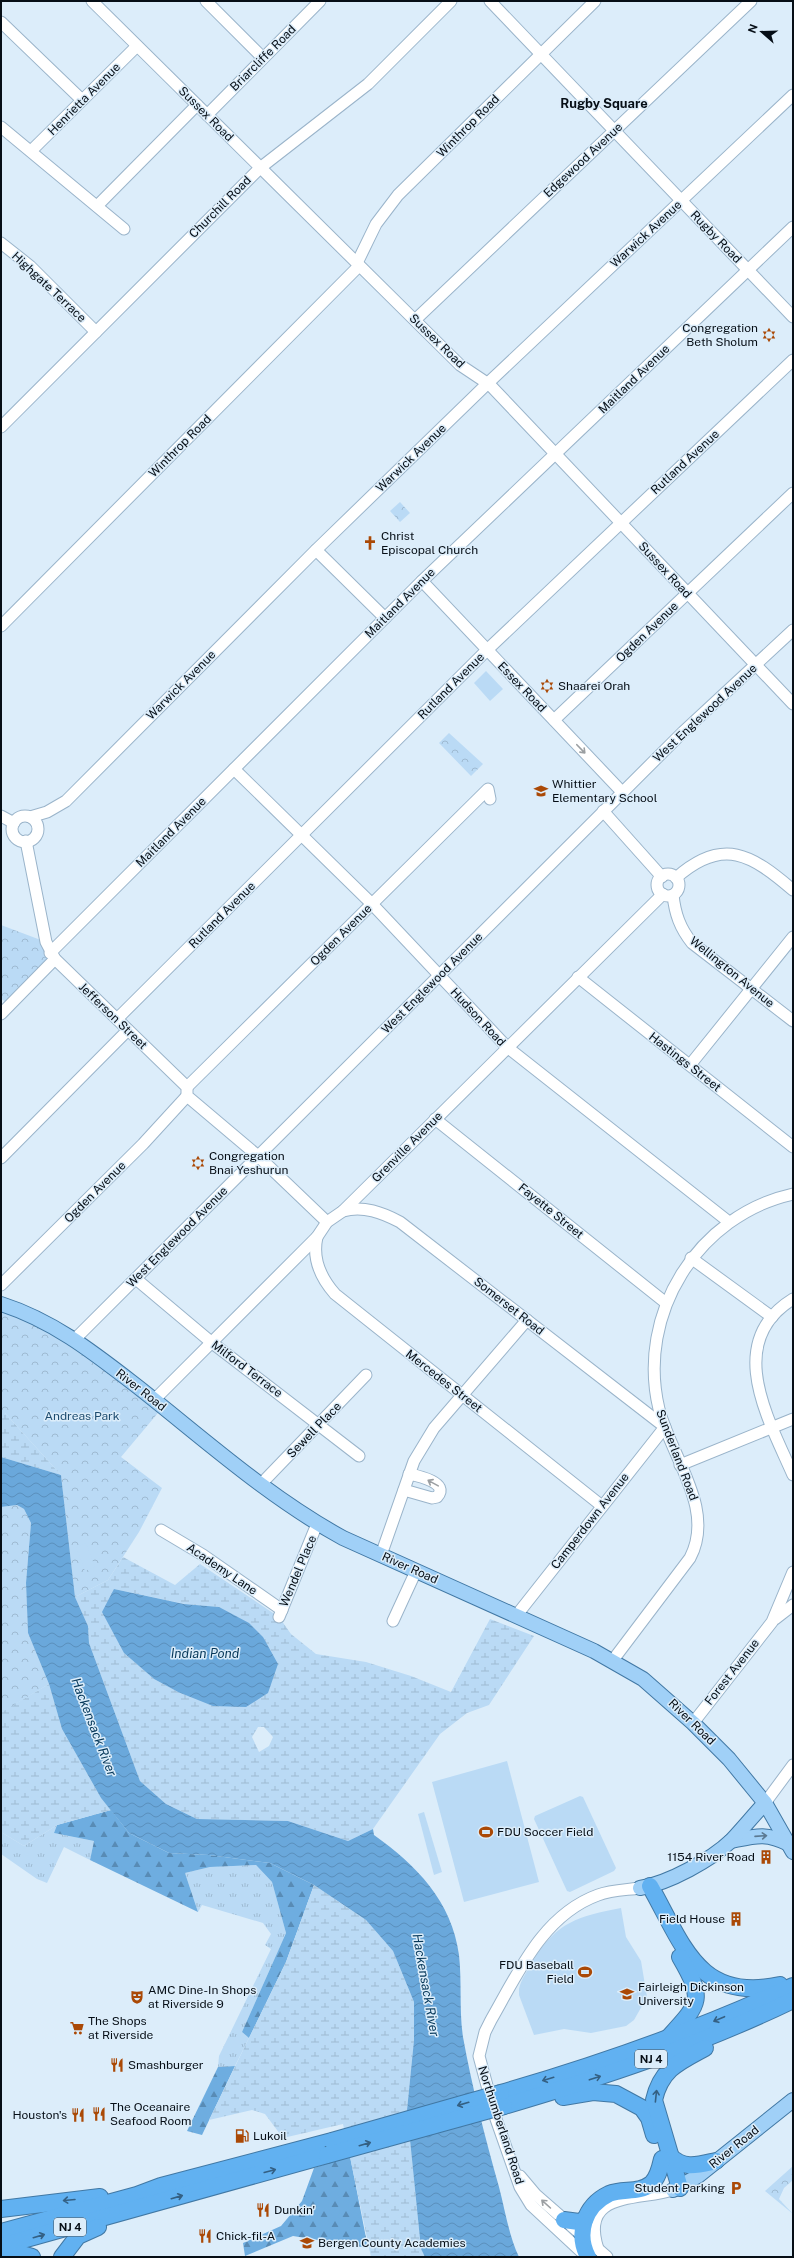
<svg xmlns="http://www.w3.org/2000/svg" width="794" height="2258" font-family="'Public Sans',sans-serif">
<defs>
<pattern id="grass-tufts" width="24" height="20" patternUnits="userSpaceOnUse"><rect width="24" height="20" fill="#badaf5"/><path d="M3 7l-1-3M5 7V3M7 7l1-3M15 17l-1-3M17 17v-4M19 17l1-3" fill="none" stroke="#9ebad1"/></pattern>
<pattern id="forest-firs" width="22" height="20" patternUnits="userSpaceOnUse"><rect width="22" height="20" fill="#6eade0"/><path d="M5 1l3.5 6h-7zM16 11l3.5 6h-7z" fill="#588bb5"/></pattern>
<pattern id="wetland-marsh" width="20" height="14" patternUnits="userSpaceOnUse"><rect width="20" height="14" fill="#badaf5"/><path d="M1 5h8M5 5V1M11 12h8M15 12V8" fill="none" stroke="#9ebad1"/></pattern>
<pattern id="park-crowns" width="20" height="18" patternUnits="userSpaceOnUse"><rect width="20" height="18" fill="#badaf5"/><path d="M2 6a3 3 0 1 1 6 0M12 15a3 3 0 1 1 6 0" fill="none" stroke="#9ebad1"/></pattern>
<pattern id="water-waves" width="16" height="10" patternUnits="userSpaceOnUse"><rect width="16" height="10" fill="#6aa8db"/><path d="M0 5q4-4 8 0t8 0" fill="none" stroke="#5a8fbb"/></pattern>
</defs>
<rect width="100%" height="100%" fill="#dcedfa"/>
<g fill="url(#grass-tufts)">
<polygon points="57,1825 54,1833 94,1841 90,1860 64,1847 47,1883 37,1879 1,1854 1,1832 24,1846"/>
<polygon points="256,1865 272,1882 286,1933 242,2032 249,2038 235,2066 218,2067 219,2056 271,1949 265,1945 271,1934 263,1923 202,1905 198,1912 185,1873 210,1867"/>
</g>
<g fill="url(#forest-firs)">
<polygon points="111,1810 129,1833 169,1853 209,1855 270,1863 314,1885 286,1962 249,2038 242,2032 286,1933 272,1882 256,1865 210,1867 185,1873 198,1912 90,1860 94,1841 54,1833 57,1825"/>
<polygon points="235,2066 202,2135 187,2131 218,2067"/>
<polygon points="350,2156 368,2248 293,2236 245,2256 243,2243 281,2226 302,2201 314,2168"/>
</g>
<g fill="url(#wetland-marsh)" fill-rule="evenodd">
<polygon points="1,1413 5,1413 61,1475 1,1457"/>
<path d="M123 1557 175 1585 200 1564 279 1617 291 1634 316 1654 366 1662 411 1676 451 1692 490 1619 534 1636 489 1705 467 1713 440 1734 373 1829 348 1841 288 1821 197 1819 166 1804 140 1781 89 1643 88 1626 75 1597 108 1580ZM114 1589 185 1604 219 1607 178 1692 154 1679 124 1653ZM258 1727H264L273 1737 269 1746 259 1752 252 1737Z"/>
<polygon points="49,1684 62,1729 101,1798 111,1810 57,1825 24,1846 1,1832 1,1712"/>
<polygon points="314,1885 366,1920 393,1951 414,2002 414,2040 407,2110 421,2249 425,2257 371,2257 343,2124 283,2138 265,2114 252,2110 209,2120 286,1962"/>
</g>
<g fill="url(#park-crowns)">
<polygon points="400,502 410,513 400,522 390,511"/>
<polygon points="449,733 483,764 471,776 439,743"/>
<polygon points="1,925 46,942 55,959 10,1004 1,999"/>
<polygon points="1,1304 16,1309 163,1407 121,1457 162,1488 139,1532 108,1580 75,1597 61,1475 5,1413 1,1413"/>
<polygon points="17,1505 24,1509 31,1523 26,1583 28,1633 49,1684 2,1712 1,1507"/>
<polygon points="793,2166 793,2180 784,2188 779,2199 793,2214 765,2191"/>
</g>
<g fill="#badaf5">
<polygon points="486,671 503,689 490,701 474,683"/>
<polygon points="86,1543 95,1567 85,1571 76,1547"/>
<polygon points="507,1761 539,1882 464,1902 432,1782"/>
<polygon points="580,1796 583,1797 616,1868 614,1871 570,1892 567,1891 534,1819 535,1816"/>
<polygon points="424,1812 442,1872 434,1875 418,1814"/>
<path d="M621 1908 626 1937 641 1961 647 1997 634 2020 626 2026 591 2033 564 2029 534 2035 519 1995V1989C521 1979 528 1970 533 1961 556 1922 579 1916 621 1908Z"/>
</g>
<g fill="url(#water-waves)">
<path d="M1 1457 61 1475 75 1597 88 1626 89 1643 140 1781 166 1804 197 1819 288 1821 348 1841 373 1829 374 1835C416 1865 452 1901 459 1955 462 1982 459 2010 463 2037 472 2087 485 2137 499 2187 505 2210 509 2236 519 2257H425L421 2249 407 2110 414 2040V2002L393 1951 366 1920 314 1885 270 1863 209 1855 169 1853 129 1833 101 1798 62 1729 49 1684 28 1633 26 1583 31 1523 24 1509 17 1505 1 1507Z"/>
<polygon points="114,1589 184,1604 219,1607 249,1623 263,1637 278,1664 268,1693 246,1707 213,1706 178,1692 154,1679 124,1653 102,1612"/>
</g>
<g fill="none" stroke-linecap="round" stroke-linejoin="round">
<defs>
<g id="minor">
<polyline points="92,1 460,365 490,385 793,704"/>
<polyline points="206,1 263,58"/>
<polyline points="490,1 793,317"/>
<polyline points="1,22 82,100"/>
<polyline points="207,115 320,1"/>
<polyline points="1,127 124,229"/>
<polyline points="31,151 137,46"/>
<polyline points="97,206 197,105"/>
<polyline points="1,243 30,266 96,332"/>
<polyline points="357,263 376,224 398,195 595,1"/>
<polyline points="415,320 751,1"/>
<polyline points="1,427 260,168 368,84 451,1"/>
<polyline points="316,550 385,618"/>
<polyline points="422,581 622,792"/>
<polyline points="1,626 359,266"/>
<polyline points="554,720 793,493"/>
<polyline points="234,769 372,904 507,1047 729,1222"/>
<polyline points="603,811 662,877"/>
<polyline points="1,816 14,823"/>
<circle cx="25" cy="829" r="13"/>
<polyline points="30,817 47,812 66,801 316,550 488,383 793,95"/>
<polyline points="26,841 46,942 55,959 187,1087 187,1096 258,1156 327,1222"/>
<circle cx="668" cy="885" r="11"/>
<path d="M676 878C723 836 752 855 793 890"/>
<path d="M673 895C675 914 680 928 692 943L793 1021"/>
<polyline points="50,953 422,581 793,227"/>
<polyline points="578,977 793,1147"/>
<polyline points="1,1014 55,959"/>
<polyline points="117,1019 487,650 793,360"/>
<polyline points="690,1065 793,937"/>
<polyline points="187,1087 488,789 490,799"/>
<polyline points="435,1119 666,1303"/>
<polyline points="1,1158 128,1030"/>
<path d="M343 1211C363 1205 383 1213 400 1222L665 1427 516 1616"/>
<path d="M317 1237C312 1259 320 1277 335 1294L602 1506"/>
<polyline points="691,1258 772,1317"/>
<polyline points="136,1279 211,1342 359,1456"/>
<polyline points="1,1285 143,1144 187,1096"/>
<path d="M793 1299C723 1342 769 1420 793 1475"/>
<polyline points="75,1339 683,732 793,630"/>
<polyline points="154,1400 317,1237 327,1222 343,1211 663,894"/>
<polyline points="680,1465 793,1419"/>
<polyline points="261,1484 366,1375"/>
<path d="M404 1490 432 1498 437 1497C450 1483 419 1476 409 1474"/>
<polyline points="161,1530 203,1555 282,1610"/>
<polyline points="381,1555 414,1461 434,1428 527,1320"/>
<polyline points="279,1617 317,1524"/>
<polyline points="775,1619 793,1605"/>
<polyline points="393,1621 416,1571"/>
<path d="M613 1660 690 1558C716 1509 671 1457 659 1409 636 1314 698 1215 793 1194"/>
<polyline points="693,1723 772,1622 793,1572"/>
<polyline points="765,1803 793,1765"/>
<polyline points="520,2176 536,2195 607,2257"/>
<path d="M598 2249C579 2191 637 2201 673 2190"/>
<path d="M587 2257 531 2205 520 2187 496 2119 479 2056 485 2032 491 2020C518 1973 543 1915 598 1895 611 1890 626 1890 640 1888"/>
</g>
<g id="major">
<path d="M1 1304C54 1321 94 1353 138 1387 204 1439 268 1497 343 1538L594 1651 643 1679 693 1723 729 1759 765 1803 793 1852"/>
<path d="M731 1841C755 1836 766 1832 789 1844"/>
<path d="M640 1888C669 1883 711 1860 732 1840 743 1828 754 1815 765 1803"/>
<polyline points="673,2190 698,2176 793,2100"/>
</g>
<g id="highway">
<path d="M650 1886C683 1944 698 2003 780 1985"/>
<path d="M668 2038C700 2003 705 2000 680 1957"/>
<path d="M501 2093C601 2064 698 2030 793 1986"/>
<polyline points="563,2097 593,2092 616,2094 642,2108 649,2118 654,2135"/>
<path d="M504 2106C603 2077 700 2045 793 2000"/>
<path d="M670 2156C684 2170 698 2165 716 2161"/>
<path d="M680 2188 654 2100C661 2069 679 2062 705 2048"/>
<polyline points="1,2209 100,2197"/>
<polyline points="564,2220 579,2222 585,2220"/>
<polyline points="1,2232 137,2195 161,2186 332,2141"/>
<polyline points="1,2246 327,2155"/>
<polyline points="1,2253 18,2253 32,2257"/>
<polyline points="62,2257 78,2236 98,2227"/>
<path d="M588 2257C576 2234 584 2206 609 2194 623 2188 638 2194 651 2184 658 2178 660 2168 662 2159"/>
</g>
</defs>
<use href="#minor" stroke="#9ab4ca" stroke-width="13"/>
<use href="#major" stroke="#4178a4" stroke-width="16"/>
<use href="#highway" stroke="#4178a4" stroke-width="18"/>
<use href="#minor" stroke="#fff" stroke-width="11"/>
<use href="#major" stroke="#a0d0f7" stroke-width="14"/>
<use href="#highway" stroke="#61b1f1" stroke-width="16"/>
<defs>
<g id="highway-bridge">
<polyline points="332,2141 501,2093"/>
<polyline points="327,2155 504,2106"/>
</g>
</defs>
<use href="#highway-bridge" stroke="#4178a4" stroke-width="18" stroke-linecap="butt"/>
<use href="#highway-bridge" stroke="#61b1f1" stroke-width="16"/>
</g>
<defs><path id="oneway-shaft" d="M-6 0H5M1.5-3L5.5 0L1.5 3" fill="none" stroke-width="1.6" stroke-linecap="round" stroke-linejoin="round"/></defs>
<g stroke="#9b9fa2">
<use href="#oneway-shaft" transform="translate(581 749) rotate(46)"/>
<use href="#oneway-shaft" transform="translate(433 1483) rotate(-151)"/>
<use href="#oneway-shaft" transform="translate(546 2204) rotate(-138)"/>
</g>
<use stroke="#5b7992" href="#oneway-shaft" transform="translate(761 1836) rotate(-4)"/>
<g stroke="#346084">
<use href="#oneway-shaft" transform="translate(719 2019) rotate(157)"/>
<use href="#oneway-shaft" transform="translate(595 2078) rotate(-18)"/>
<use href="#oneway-shaft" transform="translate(548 2079) rotate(163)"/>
<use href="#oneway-shaft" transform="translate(656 2096) rotate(-84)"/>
<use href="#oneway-shaft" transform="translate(463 2104) rotate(164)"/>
<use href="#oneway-shaft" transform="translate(365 2144) rotate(-16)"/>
<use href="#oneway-shaft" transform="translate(270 2171) rotate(-15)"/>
<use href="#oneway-shaft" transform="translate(177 2197) rotate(-16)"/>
<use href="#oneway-shaft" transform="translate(69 2200) rotate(175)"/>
<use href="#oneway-shaft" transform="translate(39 2236) rotate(-16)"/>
</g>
<defs>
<symbol id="synagogue-bare" viewBox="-9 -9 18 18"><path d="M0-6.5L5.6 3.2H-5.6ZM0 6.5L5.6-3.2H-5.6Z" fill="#aa4906" stroke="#dcedfa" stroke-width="2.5" paint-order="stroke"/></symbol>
<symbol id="church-bare" viewBox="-9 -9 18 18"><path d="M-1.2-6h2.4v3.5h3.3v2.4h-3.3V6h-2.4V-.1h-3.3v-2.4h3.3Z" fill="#aa4906" stroke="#dcedfa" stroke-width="2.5" paint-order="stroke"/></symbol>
<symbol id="school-bare" viewBox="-9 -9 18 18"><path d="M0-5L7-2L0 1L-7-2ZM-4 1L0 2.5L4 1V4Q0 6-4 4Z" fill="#aa4906" stroke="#dcedfa" stroke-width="2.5" paint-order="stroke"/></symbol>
<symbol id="stadium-bare" viewBox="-9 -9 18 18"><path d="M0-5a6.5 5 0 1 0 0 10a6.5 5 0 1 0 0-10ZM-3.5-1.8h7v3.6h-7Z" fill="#aa4906" stroke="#dcedfa" stroke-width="2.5" paint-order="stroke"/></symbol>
<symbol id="building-bare" viewBox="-9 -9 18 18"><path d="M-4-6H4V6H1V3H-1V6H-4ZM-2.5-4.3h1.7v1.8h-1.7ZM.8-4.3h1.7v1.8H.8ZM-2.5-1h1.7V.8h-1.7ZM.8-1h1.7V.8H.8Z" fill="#aa4906" stroke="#dcedfa" stroke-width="2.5" paint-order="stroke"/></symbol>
<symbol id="university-bare" viewBox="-9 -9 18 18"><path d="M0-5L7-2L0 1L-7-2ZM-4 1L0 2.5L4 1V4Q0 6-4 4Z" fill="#aa4906" stroke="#dcedfa" stroke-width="2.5" paint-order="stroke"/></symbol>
<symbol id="theatre-bare" viewBox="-9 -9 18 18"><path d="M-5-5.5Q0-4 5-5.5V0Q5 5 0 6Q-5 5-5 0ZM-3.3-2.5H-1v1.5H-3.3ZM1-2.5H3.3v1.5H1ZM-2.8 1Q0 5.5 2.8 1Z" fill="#aa4906" stroke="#dcedfa" stroke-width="2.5" paint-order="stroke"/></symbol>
<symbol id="supermarket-bare" viewBox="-9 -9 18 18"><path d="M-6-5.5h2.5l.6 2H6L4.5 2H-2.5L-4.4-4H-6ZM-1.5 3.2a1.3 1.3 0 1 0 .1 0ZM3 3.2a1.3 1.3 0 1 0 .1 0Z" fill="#aa4906" stroke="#dcedfa" stroke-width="2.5" paint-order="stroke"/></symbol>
<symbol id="restaurant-bare" viewBox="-9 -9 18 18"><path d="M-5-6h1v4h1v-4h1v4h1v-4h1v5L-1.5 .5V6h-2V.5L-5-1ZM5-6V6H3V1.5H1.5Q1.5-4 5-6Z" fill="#aa4906" stroke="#dcedfa" stroke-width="2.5" paint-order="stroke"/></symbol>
<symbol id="fuel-bare" viewBox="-9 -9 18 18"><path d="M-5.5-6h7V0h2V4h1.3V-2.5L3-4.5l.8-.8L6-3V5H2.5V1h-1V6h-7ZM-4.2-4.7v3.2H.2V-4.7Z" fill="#aa4906" stroke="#dcedfa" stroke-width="2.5" paint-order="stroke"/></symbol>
<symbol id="parking-bare" viewBox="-9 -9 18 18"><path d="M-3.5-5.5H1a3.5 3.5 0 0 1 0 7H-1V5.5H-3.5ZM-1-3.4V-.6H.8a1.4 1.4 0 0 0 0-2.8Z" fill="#aa4906" stroke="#dcedfa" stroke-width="2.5" paint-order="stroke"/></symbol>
</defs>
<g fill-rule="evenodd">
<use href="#synagogue-bare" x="759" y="325" width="20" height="20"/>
<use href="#church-bare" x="360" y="533" width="20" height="20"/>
<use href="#synagogue-bare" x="537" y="676" width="20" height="20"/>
<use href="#school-bare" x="531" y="781" width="20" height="20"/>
<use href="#synagogue-bare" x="188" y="1153" width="20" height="20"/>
<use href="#stadium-bare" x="476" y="1822" width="20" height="20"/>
<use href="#building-bare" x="756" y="1847" width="20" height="20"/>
<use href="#building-bare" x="726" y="1909" width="20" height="20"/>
<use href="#stadium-bare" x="575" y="1962" width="20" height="20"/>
<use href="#university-bare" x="617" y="1984" width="20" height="20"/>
<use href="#theatre-bare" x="127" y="1987" width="20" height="20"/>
<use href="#supermarket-bare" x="67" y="2018" width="20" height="20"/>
<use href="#restaurant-bare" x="107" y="2055" width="20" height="20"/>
<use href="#restaurant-bare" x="89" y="2104" width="20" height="20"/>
<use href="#restaurant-bare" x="68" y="2105" width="20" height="20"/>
<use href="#fuel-bare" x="232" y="2126" width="20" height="20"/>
<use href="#parking-bare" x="726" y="2178" width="20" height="20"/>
<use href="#restaurant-bare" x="253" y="2200" width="20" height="20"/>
<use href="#restaurant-bare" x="195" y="2226" width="20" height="20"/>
<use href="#school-bare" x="297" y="2233" width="20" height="20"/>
</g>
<g text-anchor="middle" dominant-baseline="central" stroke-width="3" stroke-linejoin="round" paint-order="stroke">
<g fill="#dcedfa" stroke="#46515a" stroke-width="1">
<rect x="635" y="2050" width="32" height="18" rx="3"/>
<rect x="54" y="2218" width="32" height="18" rx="3"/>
</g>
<g font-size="11" font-weight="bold" fill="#060e16">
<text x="651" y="2059">NJ 4</text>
<text x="70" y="2227">NJ 4</text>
</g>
<g font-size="12" fill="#060e16" stroke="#dcedfa">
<text transform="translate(263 58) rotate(-45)">Briarcliffe Road</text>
<text transform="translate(84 99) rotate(-45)">Henrietta Avenue</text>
<text transform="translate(206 114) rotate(45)">Sussex Road</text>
<text transform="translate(468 126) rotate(-45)">Winthrop Road</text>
<text transform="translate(583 160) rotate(-43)">Edgewood Avenue</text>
<text transform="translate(220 207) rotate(-45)">Churchill Road</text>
<text transform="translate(646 234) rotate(-43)">Warwick Avenue</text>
<text transform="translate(716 237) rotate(46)">Rugby Road</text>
<text transform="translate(49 287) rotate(43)">Highgate Terrace</text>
<text transform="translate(437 341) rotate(44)">Sussex Road</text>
<text transform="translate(634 379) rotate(-44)">Maitland Avenue</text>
<text transform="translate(180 446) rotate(-45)">Winthrop Road</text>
<text transform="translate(411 458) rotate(-44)">Warwick Avenue</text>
<text transform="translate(685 462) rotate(-43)">Rutland Avenue</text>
<text transform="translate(665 570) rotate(47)">Sussex Road</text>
<text transform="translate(400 603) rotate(-45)">Maitland Avenue</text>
<text transform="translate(647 632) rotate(-44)">Ogden Avenue</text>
<text transform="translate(181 685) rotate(-45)">Warwick Avenue</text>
<text transform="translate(451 686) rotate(-45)">Rutland Avenue</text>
<text transform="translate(522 687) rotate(46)">Essex Road</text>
<text transform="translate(705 713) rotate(-43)">West Englewood Avenue</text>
<text transform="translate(171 832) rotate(-45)">Maitland Avenue</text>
<text transform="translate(222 915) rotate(-45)">Rutland Avenue</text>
<text transform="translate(341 935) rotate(-45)">Ogden Avenue</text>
<text transform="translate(732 972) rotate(39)">Wellington Avenue</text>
<text transform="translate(432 983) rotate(-45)">West Englewood Avenue</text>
<text transform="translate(113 1016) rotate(44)">Jefferson Street</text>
<text transform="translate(478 1017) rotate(47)">Hudson Road</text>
<text transform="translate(685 1062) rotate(38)">Hastings Street</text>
<text transform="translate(407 1147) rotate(-45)">Grenville Avenue</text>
<text transform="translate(95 1192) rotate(-45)">Ogden Avenue</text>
<text transform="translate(551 1211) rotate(39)">Fayette Street</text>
<text transform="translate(177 1237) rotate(-45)">West Englewood Avenue</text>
<text transform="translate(509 1306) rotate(38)">Somerset Road</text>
<text transform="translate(247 1369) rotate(37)">Milford Terrace</text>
<text transform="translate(444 1381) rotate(38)">Mercedes Street</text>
<text transform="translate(141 1390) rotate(38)">River Road</text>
<text transform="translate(314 1430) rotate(-46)">Sewell Place</text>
<text transform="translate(677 1455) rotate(69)">Sunderland Road</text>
<text transform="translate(590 1521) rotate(-52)">Camperdown Avenue</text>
<text transform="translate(410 1568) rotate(24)">River Road</text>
<text transform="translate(222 1569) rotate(34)">Academy Lane</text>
<text transform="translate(298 1571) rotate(-67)">Wendel Place</text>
<text transform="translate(732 1672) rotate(-52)">Forest Avenue</text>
<text transform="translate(692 1722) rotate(44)">River Road</text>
<text transform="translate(501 2125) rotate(72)">Northumberland Road</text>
<text transform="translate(734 2147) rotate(-39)">River Road</text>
</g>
<g font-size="12" fill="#060e16" stroke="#dcedfa" text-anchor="start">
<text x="758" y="328" text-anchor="end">Congregation<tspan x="758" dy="14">Beth Sholum</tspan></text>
<text x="381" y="536">Christ<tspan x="381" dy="14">Episcopal Church</tspan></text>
<text x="558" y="686">Shaarei Orah</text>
<text x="552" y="784">Whittier<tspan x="552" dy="14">Elementary School</tspan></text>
<text x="209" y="1156">Congregation<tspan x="209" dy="14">Bnai Yeshurun</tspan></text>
<text x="497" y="1832">FDU Soccer Field</text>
<text x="755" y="1857" text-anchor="end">1154 River Road</text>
<text x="725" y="1919" text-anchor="end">Field House</text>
<text x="574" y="1965" text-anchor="end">FDU Baseball<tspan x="574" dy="14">Field</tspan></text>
<text x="638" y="1987">Fairleigh Dickinson<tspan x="638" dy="14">University</tspan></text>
<text x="148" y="1990">AMC Dine-In Shops<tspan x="148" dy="14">at Riverside 9</tspan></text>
<text x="88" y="2021">The Shops<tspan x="88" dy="14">at Riverside</tspan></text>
<text x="128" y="2065">Smashburger</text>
<text x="110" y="2107">The Oceanaire<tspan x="110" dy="14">Seafood Room</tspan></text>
<text x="67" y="2115" text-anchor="end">Houston's</text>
<text x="253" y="2136">Lukoil</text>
<text x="725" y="2188" text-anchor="end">Student Parking</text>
<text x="274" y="2210">Dunkin'</text>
<text x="216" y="2236">Chick-fil-A</text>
<text x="318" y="2243">Bergen County Academies</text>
</g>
<g font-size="12" fill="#1e4c6f" stroke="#dcedfa">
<text x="82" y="1416">Andreas Park</text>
</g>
<g font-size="13" font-weight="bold" fill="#060e16" stroke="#dcedfa">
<text x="604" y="103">Rugby Square</text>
</g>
<g font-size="13" font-style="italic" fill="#06385a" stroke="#dcedfa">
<text x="205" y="1653">Indian Pond</text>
<text transform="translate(94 1727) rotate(69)">Hackensack River</text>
<text transform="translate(426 1985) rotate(80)">Hackensack River</text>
</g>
</g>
<rect width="794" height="2258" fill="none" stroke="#060e16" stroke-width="4"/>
<g transform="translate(762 32) rotate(290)" stroke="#dcedfa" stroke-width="3" paint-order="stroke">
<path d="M0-3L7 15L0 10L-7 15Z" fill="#060e16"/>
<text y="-6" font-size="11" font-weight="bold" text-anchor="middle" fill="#060e16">N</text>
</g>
</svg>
